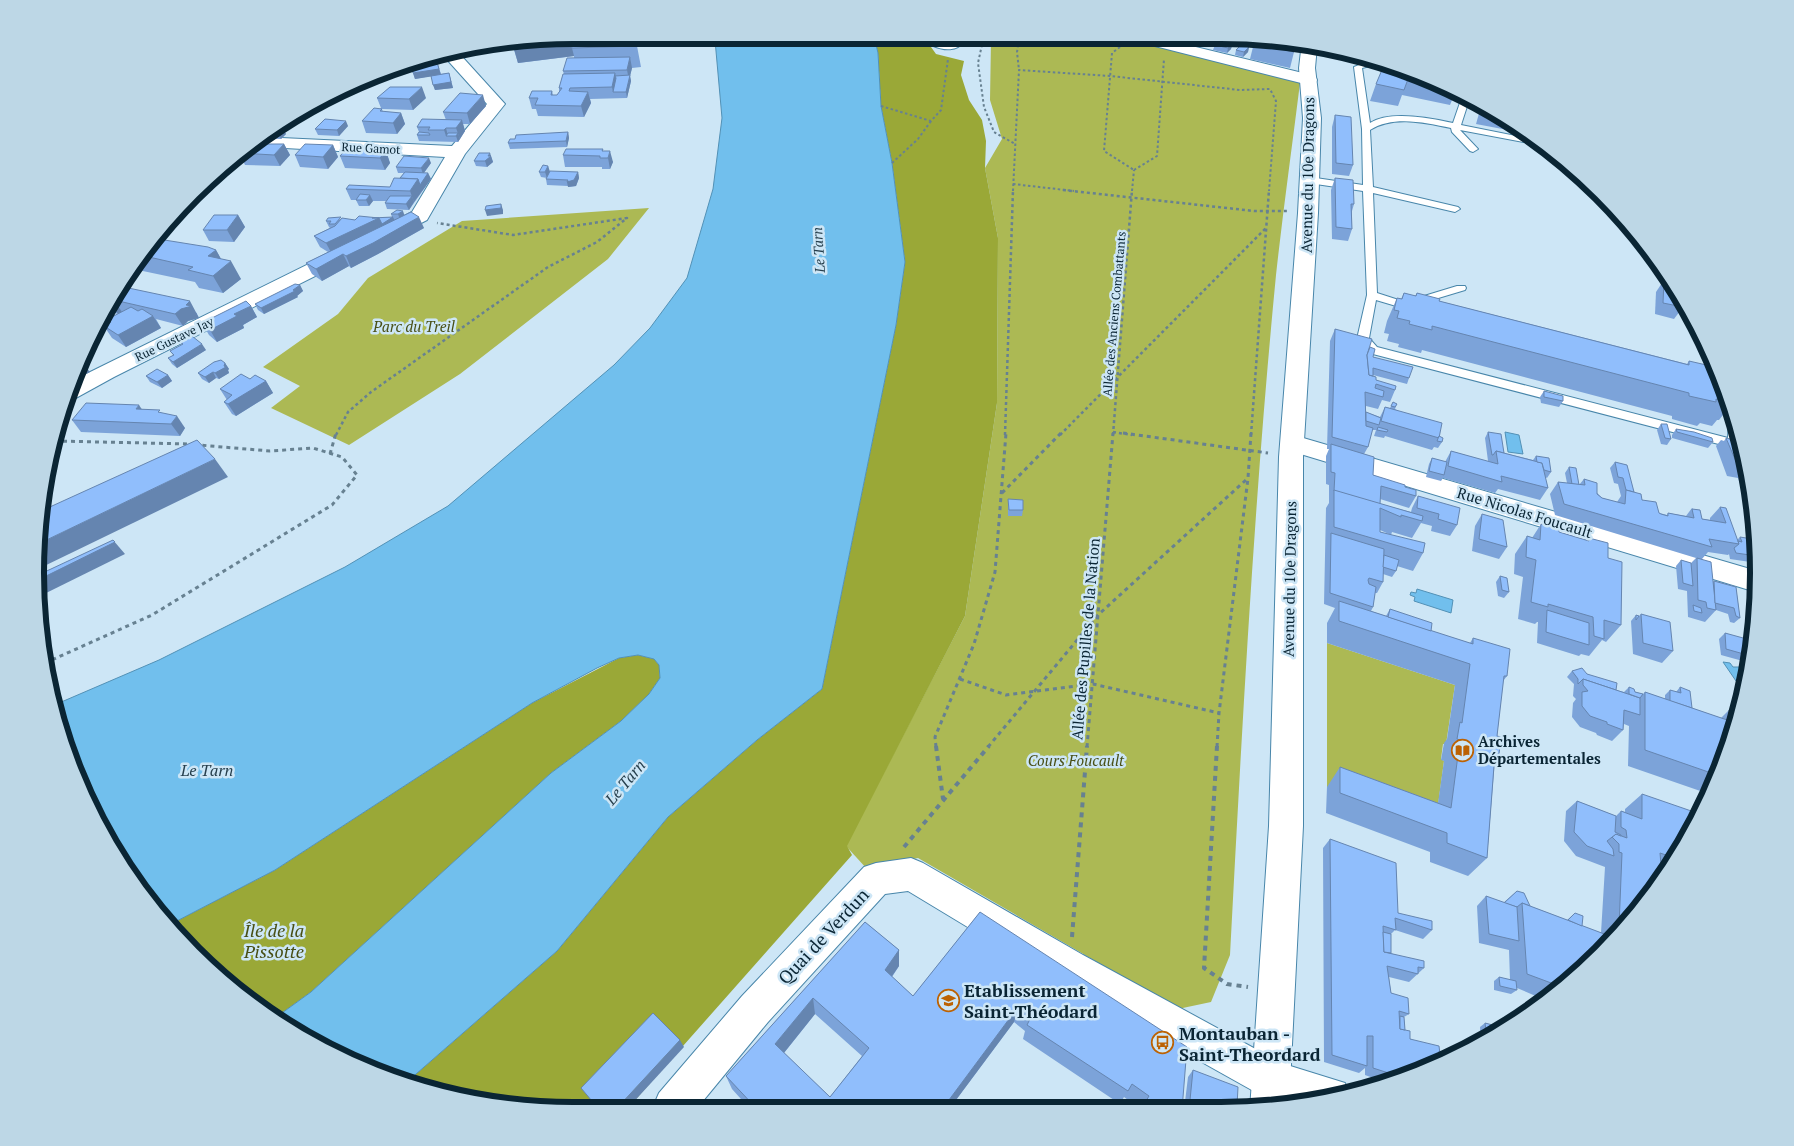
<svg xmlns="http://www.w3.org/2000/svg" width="1794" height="1146" font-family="'PT Serif',serif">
<rect width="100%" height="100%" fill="#cde6f6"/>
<g fill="#acb954">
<path d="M991 40H1134L1300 83C1292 147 1283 211 1276 275 1254 501 1242 728 1230 955L1211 1002 1178 1009 918 858 867 869 846 846 965 616 997 403 998 238 985 168 1002 139 990 100Z"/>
<polygon points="649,208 608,259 460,374 349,445 271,408 300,386 263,367 338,314 368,278 462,221"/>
<polygon points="1327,643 1455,685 1446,744 1443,744 1441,759 1444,761 1435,827 1327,787"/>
</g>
<g fill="#9aa837">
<polygon points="875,40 926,40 936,54 964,61 961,75 969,100 982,120 986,141 985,168 998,238 997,403 965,616 847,846 852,855 629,1107 503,1106 408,1081 557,951 668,817 757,740 822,689 896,325 905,262 892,163 881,106 878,53"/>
<polygon points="638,655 654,659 659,665 660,678 649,694 621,721 551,773 311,992 275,1018 218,978 171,924 275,870 532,703 619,658"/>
</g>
<g fill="#71bfed" stroke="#5291b6">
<polygon points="715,40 875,40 878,53 881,106 892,163 905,262 896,325 822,689 757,740 668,817 557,951 408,1081 367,1070 304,1039 275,1018 311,992 551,773 621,721 649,694 660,678 659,665 654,659 638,655 619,658 597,668 532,703 275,870 171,924 126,872 76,779 52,706 159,660 345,567 448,506 614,365 650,328 687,278 713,189 722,118"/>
<polygon points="1505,432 1519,435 1523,454 1508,452"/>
<polygon points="1417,589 1453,600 1451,613 1414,601 1415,597 1410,595 1411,592 1416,593"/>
<polygon points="1723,662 1730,663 1733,667 1749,667 1746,681 1736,681"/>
</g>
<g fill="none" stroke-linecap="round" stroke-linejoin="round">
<defs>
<g id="service">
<path d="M929 40H937L941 43 949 45 958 40H966C956 52 945 51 931 45Z"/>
<path d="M1369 61 1402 69 1370 66 1362 68 1370 123C1390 110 1431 118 1453 123L1463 94 1470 97 1461 125 1536 140 1544 146 1460 130 1478 149 1473 152 1470 151 1452 132 1451 128C1425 123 1394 115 1370 130L1373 187 1458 207 1460 209 1455 212 1373 193 1377 293 1411 304V300L1457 286H1465L1466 288 1465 290 1415 305 1418 308 1413 311 1376 300 1369 338 1377 347 1728 438 1729 418 1733 414 1741 433 1742 448H1734L1369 353 1357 339 1367 295 1363 191 1309 183 1304 180 1309 177 1363 185 1362 129 1354 67Z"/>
</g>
<g id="minor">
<polygon points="1141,40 1167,40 1315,76 1317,80 1315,84 1309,85 1143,43"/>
<polygon points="456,50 505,104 465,154 427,220 392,238 385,240 378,238 375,234 378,230 412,212 445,157 249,146 260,137 452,146 487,104 442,54"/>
<polygon points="344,248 351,250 354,254 351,258 114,377 74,399 63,401 72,381 337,250"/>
<polygon points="1293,435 1757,571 1756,592 1284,449 1281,443 1284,437"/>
<polygon points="1271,1060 1345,1083 1349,1094 1290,1104 1257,1093 1252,1079 1257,1065"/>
</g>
<polygon id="secondary" points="911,858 923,863 1083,955 1285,1065 1290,1079 1285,1093 1271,1098 1257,1093 1057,981 908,891 885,894 768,1022 698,1107 653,1107 659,1093 742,996 864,867 876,863"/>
<polygon id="primary" points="1302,42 1317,46 1315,68 1321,118 1318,213 1303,457 1303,826 1289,1104 1250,1110 1269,826 1279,457 1298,213 1303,118 1299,68"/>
</defs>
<use href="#service" stroke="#4886aa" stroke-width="2"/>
<use href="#minor" stroke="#4886aa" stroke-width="2"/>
<use href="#secondary" stroke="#4886aa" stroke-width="2"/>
<use href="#primary" stroke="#4886aa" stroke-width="2"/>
<g stroke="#678191" stroke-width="2" stroke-dasharray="2.5 2.5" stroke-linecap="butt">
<polyline points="983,40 978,63 984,107 994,132 1015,144"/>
<polyline points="1019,40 1017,52 1019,70"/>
<polyline points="1108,40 1131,45"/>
<polyline points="1124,44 1112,53 1104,151 1134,170"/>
<polyline points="881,106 931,121 941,110 948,59"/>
<polyline points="892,163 918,139 931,121"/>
<polyline points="1134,170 1157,156 1164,59"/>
<polyline points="1013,184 1074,191"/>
<polyline points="1013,191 1019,70 1110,76 1240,90 1270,89 1276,101 1269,191"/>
<polyline points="1132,191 1134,170"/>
</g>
<g stroke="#678191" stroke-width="2.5" stroke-dasharray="3 3" stroke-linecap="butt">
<polyline points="1063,190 1254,211 1288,211"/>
<polyline points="1113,432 1132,435"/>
<polyline points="336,435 348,412 371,392 548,267 597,242 627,218 513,235 437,223"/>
<polyline points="1005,435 1013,190"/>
<polyline points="1060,435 1266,228"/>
<polyline points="1113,435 1132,190"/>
<polyline points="1251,435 1269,190"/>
</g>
<g stroke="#678191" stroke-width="3" stroke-dasharray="4 4" stroke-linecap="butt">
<polyline points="1123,433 1268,453"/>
<polyline points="55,441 190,444"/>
<polyline points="330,454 336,433"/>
<polyline points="1002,493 1061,433"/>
<polyline points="45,663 152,615 332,505 357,475 342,457 313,448 270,451 199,445"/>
<polyline points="960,679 1006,695 1093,684 1219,713"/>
<polyline points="936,747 935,737 974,644 995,572 1006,433"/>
<polyline points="988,747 1098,615 1247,479"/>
<polyline points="1087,747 1113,433"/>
<polyline points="1217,747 1219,713 1248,478 1251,433"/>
</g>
<g stroke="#678191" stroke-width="4" stroke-dasharray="5 5" stroke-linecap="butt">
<polyline points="936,746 943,799"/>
<polyline points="1217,746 1204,968 1227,984 1248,987"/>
<polyline points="904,847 989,746"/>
<polyline points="1072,937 1087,746"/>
</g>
<use href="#service" fill="#fff" fill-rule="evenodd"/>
<use href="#minor" fill="#fff" fill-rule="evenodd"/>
<use href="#secondary" fill="#fff" fill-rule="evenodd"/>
<use href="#primary" fill="#fff" fill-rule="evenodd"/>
</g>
<g fill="#7ca3d9" fill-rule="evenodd">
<polygon points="511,40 637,46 641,67 632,68 630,76 631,81 627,98 590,99 591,103 584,117 538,116 536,109 532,109 529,98 552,91 553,95 557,95 559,92 559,88 564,74 563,71 574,58 574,56 518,63"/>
<polygon points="1264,40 1294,52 1290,68 1250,59 1254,43"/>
<polygon points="1219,41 1231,49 1227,53 1213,50 1215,45"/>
<polygon points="1249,47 1248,52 1243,57 1235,55 1236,50"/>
<polygon points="434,56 436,61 424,64 437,62 441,74 449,73 453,88 435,90 431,76 415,79 413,73 413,66 409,61"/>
<polygon points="1427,76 1456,90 1450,105 1402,95 1398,106 1370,101 1376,84"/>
<polygon points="377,98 426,98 413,110 382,109 383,112 401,113 405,124 397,134 366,133 362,121 381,108"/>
<polygon points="1482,103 1490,107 1528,134 1476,124"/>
<polygon points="486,106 470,124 463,124 465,131 458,142 419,141 417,135 419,132 417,127 446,120 443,112"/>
<polygon points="1335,115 1353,165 1349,176 1332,174 1332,127"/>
<polygon points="348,126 339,136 318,135 315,129"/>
<polygon points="273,127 286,134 281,139 259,138"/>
<polygon points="568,132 569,138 567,147 510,149 508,143"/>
<polygon points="251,144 284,144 290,155 280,166 245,165 240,154"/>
<polygon points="333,145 338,157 328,169 300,167 295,155"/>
<polygon points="603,149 603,151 613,162 610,169 602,169 602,167 565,167 563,155"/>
<polygon points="379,151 386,151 390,163 385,170 345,168 340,156"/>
<polygon points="491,156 493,162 487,167 476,166 474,161"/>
<polygon points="431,163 424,173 428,173 431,179 409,210 387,209 385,203 386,201 373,201 369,206 359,206 356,200 351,200 346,189 390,187 400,178 404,173 398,173 396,167"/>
<polygon points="548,166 550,172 578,172 579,178 576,186 568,187 568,186 547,185 546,179 547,178 541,177 539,172"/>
<polygon points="1335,178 1354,204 1352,211 1352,229 1348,241 1332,239 1331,190"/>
<polygon points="397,210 424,228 378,254 351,268 349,266 322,281 312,274 306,263 328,252 320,247 314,236 330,228 329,227 326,221 342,219 355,220 372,218 392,217 391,214"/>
<polygon points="238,215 245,227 234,242 209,241 203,230"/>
<polygon points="146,246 216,250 221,259 241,279 223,293 199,288 195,282 138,270 134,263"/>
<polygon points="1664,280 1683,307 1674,319 1655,314 1656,292"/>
<polygon points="300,285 303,291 297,296 298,297 264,314 258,310 255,304"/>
<polygon points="119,286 197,313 197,314 199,318 188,321 183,326 156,319 161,328 126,347 112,338 104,326 110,323 108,319 118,314 105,310 107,304"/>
<polygon points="1404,293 1415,296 1417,293 1439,301 1687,364 1689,361 1717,371 1730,406 1719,420 1717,420 1712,426 1700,423 1697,426 1672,419 1672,416 1422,350 1421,353 1398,347 1399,344 1387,341 1389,334 1384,333 1387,321 1397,298 1401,299"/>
<polygon points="251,306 257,317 243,325 244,328 217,342 209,335 202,323"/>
<polygon points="1335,329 1370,347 1373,357 1409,378 1407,384 1373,375 1373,376 1376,380 1395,390 1390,402 1382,400 1378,409 1366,406 1366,412 1380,417 1385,407 1390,408 1393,402 1397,404 1395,409 1439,436 1442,442 1438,448 1434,447 1432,450 1385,436 1384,438 1374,436 1376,430 1372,430 1368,447 1364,454 1373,475 1405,487 1416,496 1409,508 1380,499 1380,504 1411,512 1412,508 1418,496 1457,525 1450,536 1431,531 1432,526 1421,523 1412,538 1392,532 1391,535 1380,530 1380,532 1423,553 1413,571 1397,566 1396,571 1392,577 1383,574 1383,582 1377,593 1375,593 1373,607 1371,611 1386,616 1390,609 1431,631 1470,643 1473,638 1507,676 1503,681 1497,736 1499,754 1495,759 1487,858 1468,876 1430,862 1430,852 1326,813 1327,787 1340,767 1438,803 1444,761 1441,760 1444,743 1447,739 1455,685 1327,643 1327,623 1335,608 1324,604 1326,508 1329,503 1329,485 1326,484 1326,456 1329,449 1327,449 1330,341"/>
<polygon points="180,342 206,350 177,368 172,364 168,358 173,355 170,351 182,345"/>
<polygon points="225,363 229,369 228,370 229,373 219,379 216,378 209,383 202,379 198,373"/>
<polygon points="168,375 172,381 162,388 150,382 146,376"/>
<polygon points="250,379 266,381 273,393 236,416 232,414 224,402 227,400 220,389"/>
<polygon points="1544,391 1563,401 1559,407 1541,403 1540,397"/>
<polygon points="142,409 162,413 185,428 180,436 81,432 72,420"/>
<polygon points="1661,424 1671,439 1667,445 1661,444 1657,430"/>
<polygon points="1676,429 1713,442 1708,448 1672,438 1672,435"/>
<polygon points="1488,432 1504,453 1533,460 1536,456 1551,472 1547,478 1545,477 1548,488 1540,500 1498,489 1495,493 1443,478 1441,481 1426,477 1429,464 1432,458 1445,462 1451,451 1489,462 1490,461 1488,461 1485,438"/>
<polygon points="1726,438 1742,442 1750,491 1742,490 1738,478 1727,476 1716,446 1721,440 1724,441"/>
<polygon points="1615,462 1634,492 1642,500 1659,513 1667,515 1668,513 1686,516 1692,508 1702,519 1710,520 1710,518 1720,507 1737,540 1740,537 1758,540 1757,563 1730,559 1729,554 1728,555 1708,552 1702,559 1713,582 1714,581 1736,587 1740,618 1734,623 1730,622 1728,614 1716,610 1705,622 1688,617 1687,591 1678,589 1676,566 1681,560 1691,563 1696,558 1555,515 1550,494 1558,482 1567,483 1565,473 1569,467 1579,485 1584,479 1602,498 1617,502 1621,496 1618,484 1614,483 1610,468"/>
<polygon points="1008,499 1023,510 1022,516 1008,516"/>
<polygon points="1482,514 1507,547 1499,559 1472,551 1475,526"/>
<polygon points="1541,524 1559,532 1588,540 1589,538 1608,558 1621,625 1606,642 1602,640 1589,656 1581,654 1579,656 1537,643 1538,622 1537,622 1535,624 1518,619 1523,577 1514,574 1515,554 1527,536 1532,538"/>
<polygon points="1500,576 1509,592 1504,598 1498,596 1496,582"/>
<polygon points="1641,614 1673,651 1662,663 1633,654 1631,621 1636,615 1639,616"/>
<polygon points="1725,633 1754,643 1750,663 1721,655 1719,639"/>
<polygon points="1572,671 1587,674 1616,690 1624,692 1629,687 1635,692 1643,694 1645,692 1665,699 1665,695 1670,690 1676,692 1680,687 1692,708 1721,718 1729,710 1732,711 1732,708 1736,704 1735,701 1741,695 1742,696 1731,746 1709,794 1628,766 1629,726 1624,724 1623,730 1612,741 1597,735 1596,733 1580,727 1572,717 1573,703 1576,699 1573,696 1574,684 1567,677"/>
<polygon points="1745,682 1743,694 1742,686"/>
<polygon points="1642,794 1687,842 1626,928 1549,1000 1535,1008 1535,999 1538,997 1517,988 1517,990 1511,994 1494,990 1494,981 1499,977 1510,980 1509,950 1479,943 1477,906 1486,896 1503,903 1517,891 1530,906 1567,920 1575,913 1582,926 1601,933 1605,867 1576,856 1564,841 1566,811 1577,801 1616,816 1621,811 1625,812 1625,809"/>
<polygon points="1330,839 1398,913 1432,930 1423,939 1395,930 1391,934 1391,953 1424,968 1409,982 1389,977 1391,993 1409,1014 1404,1017 1405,1030 1410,1039 1439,1051 1446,1060 1387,1083 1365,1075 1365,1068 1359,1073 1324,1062 1323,848"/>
<path d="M980 912 1182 1110 1140 1109 1124 1097 1120 1104 1023 1039 1025 1031 1014 1022 950 1108H749L732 1089 726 1076 865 922 899 950V966L892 977 913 996ZM815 1014 862 1056 830 1097 784 1053Z"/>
<polygon points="1485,1023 1504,1028 1481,1042 1480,1027"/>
<polygon points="1193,1070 1237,1106 1235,1108 1235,1110 1184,1110 1188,1077"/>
</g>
<g fill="#6585b0">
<polygon points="530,40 570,40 574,56 518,63 512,42"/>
<polygon points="1233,44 1231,49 1227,53 1228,48"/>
<polygon points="1249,47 1248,52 1243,57 1244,52"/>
<polygon points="434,56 436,61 414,67 411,61"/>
<polygon points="630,57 632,68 630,76 631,81 627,98 626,92 629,80 627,70"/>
<polygon points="437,62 441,75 415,79 413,73"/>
<polygon points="395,66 398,76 369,80 368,79"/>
<polygon points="449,73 453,88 435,90 433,85"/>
<polygon points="615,73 617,84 613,92 612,87"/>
<polygon points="422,87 426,98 413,110 409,99"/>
<polygon points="588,92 591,103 584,117 581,106"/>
<polygon points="483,95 486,106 470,124 467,113"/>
<polygon points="401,113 405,124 397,134 393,123"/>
<polygon points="462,120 465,131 460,139 456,128"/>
<polygon points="346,121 348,126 339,136 337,130"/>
<polygon points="283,128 286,134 281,139 278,133"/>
<polygon points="446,128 448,136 446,136 444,130"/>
<polygon points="568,132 569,138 567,147 566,141"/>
<polygon points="458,133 460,139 458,142 456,136"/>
<polygon points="284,144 290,155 280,166 274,155"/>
<polygon points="333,145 338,157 328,169 323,157"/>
<polygon points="378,148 382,157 386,151 390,163 385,170 380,158 376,151"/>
<polygon points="610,151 613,162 610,169 608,158"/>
<polygon points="490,153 493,162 487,167 485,161"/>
<polygon points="429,158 431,163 423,174 421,168"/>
<polygon points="548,166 550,172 547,178 545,172"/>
<polygon points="578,172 579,178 576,186 568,187 567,182"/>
<polygon points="428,173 431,179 414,202 410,191 418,179"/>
<polygon points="370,195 373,201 369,206 366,200"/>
<polygon points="412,196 414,202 409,210 406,204"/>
<polygon points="501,204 503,210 503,214 487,216 485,210"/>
<polygon points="403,211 405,217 400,220 398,214"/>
<polygon points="238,215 245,227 234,242 227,230"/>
<polygon points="393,217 396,223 332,254 326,243 379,218"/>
<polygon points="419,217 424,228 378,254 351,268 346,256"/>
<polygon points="216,250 225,266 231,261 241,279 223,293 213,276 208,256"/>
<polygon points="343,254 349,266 322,281 316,269"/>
<polygon points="300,285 303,291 297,296 298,297 264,314 261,308 293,290"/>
<polygon points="114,300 122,312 118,314 110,302"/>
<polygon points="190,301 199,318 188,321 183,326 175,314"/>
<polygon points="251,306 257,317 243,325 244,328 217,342 210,330 234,314"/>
<polygon points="153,316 161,328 126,347 118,335"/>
<polygon points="202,344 206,350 177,368 173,362"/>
<polygon points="225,363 229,369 228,370 229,373 219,379 215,373 224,366"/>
<polygon points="85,366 90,372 72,381 77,370"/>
<polygon points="213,372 216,378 209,383 205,377"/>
<polygon points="168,375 172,381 162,388 157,382"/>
<polygon points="266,381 273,393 236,416 228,404"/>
<polygon points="139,405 147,417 136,409"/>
<polygon points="177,416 185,428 180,436 171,424"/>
<polygon points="215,459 228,477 36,570 36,545"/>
<polygon points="113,540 125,554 36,598 36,579"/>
<polygon points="899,950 899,966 885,986 885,970"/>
<polygon points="813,998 815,1014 779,1059 775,1044"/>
<polygon points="1018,1007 1014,1022 950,1108 943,1108"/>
<polygon points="680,1040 684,1047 629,1107 618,1107"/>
</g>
<g fill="#90befc" stroke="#6585b0" fill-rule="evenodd">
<polygon points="511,40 530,40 512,42"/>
<polygon points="570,40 635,40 637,46 572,48"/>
<polygon points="1258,40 1292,40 1295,41 1294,52 1254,43"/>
<polygon points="1219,41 1233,44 1228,48 1215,45"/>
<polygon points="1241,45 1249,47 1244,52 1236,50"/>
<polygon points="630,57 627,70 563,71 567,58"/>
<polygon points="437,62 439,69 413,73 412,66"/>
<polygon points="1384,65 1427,76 1450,87 1408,79 1404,90 1376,84"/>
<polygon points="395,66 396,70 382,72"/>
<polygon points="449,73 451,82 433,85 431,76"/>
<polygon points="615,73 612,87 570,88 569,91 588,92 581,106 535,105 538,98 529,98 532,91 552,91 551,95 557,95 562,88 559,88 563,74"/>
<polygon points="630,75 626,92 613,92 616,78 615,76"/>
<polygon points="390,87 422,87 409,99 377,98"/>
<polygon points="460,93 483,95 467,113 443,112"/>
<polygon points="374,108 382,109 380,111 401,113 393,123 362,121"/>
<polygon points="1335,115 1351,117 1353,165 1336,163"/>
<polygon points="325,119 346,121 337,130 315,129"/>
<polygon points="422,119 462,120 456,128 446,128 444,130 428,130 430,127 417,127"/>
<polygon points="273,127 283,128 278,133 265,133"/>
<polygon points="419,132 429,133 430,135 417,135"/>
<polygon points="568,132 566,141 508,143 510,139 515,139 516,135"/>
<polygon points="448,133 458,133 456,136 446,136"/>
<polygon points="251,144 284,144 274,155 240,153"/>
<polygon points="305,144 333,145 323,157 295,155"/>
<polygon points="348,147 378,148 376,151 386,151 380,158 340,156"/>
<polygon points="566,149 603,149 602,151 610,151 608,158 600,158 600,156 563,155"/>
<polygon points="479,153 490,153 488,156 491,156 485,161 474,161"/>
<polygon points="404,156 429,158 421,168 396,167"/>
<polygon points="543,165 548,166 545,172 539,172"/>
<polygon points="550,171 578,172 574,180 567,182 568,180 546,179"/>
<polygon points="405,172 428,173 420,185 418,179 400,178"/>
<polygon points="394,178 418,179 410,191 346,189 349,185 390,187"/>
<polygon points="1335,178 1353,180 1354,204 1351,204 1352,229 1336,227"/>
<polygon points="360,194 370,195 366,200 356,200"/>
<polygon points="390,196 412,196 406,204 385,203"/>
<polygon points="501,204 501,208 485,210 486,206"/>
<polygon points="397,210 403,211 398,214 391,214"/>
<polygon points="411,212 419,217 373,243 346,256 343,254 316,269 306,263"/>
<polygon points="214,215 238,215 227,230 203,230"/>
<polygon points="359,216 379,218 326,243 314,236 335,226 342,218 355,220"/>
<polygon points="341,217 335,224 329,224 331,221 326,221 328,218"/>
<polygon points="393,217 382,224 379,218 372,218"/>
<polygon points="152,238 208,247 216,250 208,256 231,261 213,276 188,270 193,267 140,255 146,246"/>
<polygon points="1664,280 1670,282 1683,301 1683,307 1663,303"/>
<polygon points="295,284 300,285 293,290 295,291 261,308 255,304"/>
<polygon points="119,286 190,301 186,305 192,306 181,309 175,314 114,300 110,302 109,302"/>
<polygon points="1404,293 1416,296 1417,293 1440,299 1439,301 1689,365 1689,361 1715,367 1715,371 1717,371 1729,403 1716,399 1716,402 1689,396 1689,393 1432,326 1432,330 1409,324 1410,321 1397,318 1399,311 1394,310 1397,298 1402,299"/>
<polygon points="246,301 251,306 234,314 237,316 210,330 202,323"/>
<polygon points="131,307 138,311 142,309 153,316 118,335 104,326 111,322 108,319"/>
<polygon points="1335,329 1372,339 1367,355 1369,375 1376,377 1376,380 1396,386 1395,390 1376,384 1375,388 1384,391 1383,397 1365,392 1366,426 1373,428 1368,447 1332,437"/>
<polygon points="192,336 202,344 173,362 168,358 174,355 170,351 183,344 180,342"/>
<polygon points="1370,347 1375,349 1373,357 1413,367 1409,378 1373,368 1373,376 1369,375 1367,355"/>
<polygon points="221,360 225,363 224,366 226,367 215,373 213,372 205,377 198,373 214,362"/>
<polygon points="80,363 85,366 77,370"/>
<polygon points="157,369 168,375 157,382 146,376"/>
<polygon points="241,374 250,379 255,375 266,381 228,404 224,402 232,395 220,389"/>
<polygon points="1544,391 1563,396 1563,401 1544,397"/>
<polygon points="1393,402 1397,404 1395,407 1391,406"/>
<polygon points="86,403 139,405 136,409 160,410 158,412 177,416 171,424 72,420"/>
<polygon points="1385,407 1442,423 1439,438 1381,421"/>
<polygon points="1366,412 1381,418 1379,425 1366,421"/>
<polygon points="1661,424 1667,424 1671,439 1665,438"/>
<polygon points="1378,427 1388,430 1387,432 1377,430"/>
<polygon points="1676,429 1694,432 1712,438 1713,442 1677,432"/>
<polygon points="1488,432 1501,434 1504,453 1496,451 1493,455 1492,455"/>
<polygon points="1439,436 1443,438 1442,442 1437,441"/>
<polygon points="1726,438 1742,442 1746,466 1737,464"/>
<polygon points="197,440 215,459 36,545 36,538 41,511"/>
<polygon points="1331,444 1374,457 1373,475 1405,485 1405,487 1416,490 1416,496 1381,486 1380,504 1334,491 1335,473 1331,472"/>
<polygon points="1451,451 1498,464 1496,451 1542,463 1548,488 1501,476 1502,482 1448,466"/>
<polygon points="1536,456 1549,458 1551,472 1544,470 1542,463 1537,462"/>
<polygon points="1432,458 1447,462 1444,475 1429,471"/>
<polygon points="1615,462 1627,465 1634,492 1626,490 1623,478 1618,477"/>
<polygon points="1569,467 1576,468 1579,485 1572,484"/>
<polygon points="1584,479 1597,483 1597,494 1602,498 1625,504 1626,490 1641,494 1642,500 1656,502 1659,513 1661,514 1668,516 1668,513 1694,518 1692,509 1700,510 1702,519 1726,523 1720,507 1726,508 1739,544 1709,539 1712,547 1564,504 1558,482 1585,485"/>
<polygon points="1334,490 1423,516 1422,521 1401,515 1401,517 1380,508 1380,532 1425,543 1423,553 1334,527"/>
<polygon points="1418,496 1460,508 1457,525 1438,519 1439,514 1417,508"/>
<polygon points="1008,499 1023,500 1023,510 1009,510"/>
<polygon points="1482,514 1503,520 1507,547 1479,539"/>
<polygon points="1541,524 1559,529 1559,532 1589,541 1589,538 1608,543 1608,558 1622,562 1621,625 1604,620 1604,639 1594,636 1593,617 1548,604 1548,607 1531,602 1536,560 1526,557 1527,536 1540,540"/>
<polygon points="1331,533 1384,549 1383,582 1369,578 1368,580 1369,584 1376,587 1373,607 1330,593"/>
<polygon points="1740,537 1758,540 1757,556 1736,553 1734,548 1739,544 1738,541 1742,542"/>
<polygon points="113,540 115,542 36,581 36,576"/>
<polygon points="1384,555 1399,560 1396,571 1383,567"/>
<polygon points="1697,558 1711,562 1716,610 1707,608 1706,602 1698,600"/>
<polygon points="1681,560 1691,563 1693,586 1683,583"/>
<polygon points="1500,576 1507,578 1509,592 1502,590"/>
<polygon points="1714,581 1736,587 1740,618 1736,616 1734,608 1715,603"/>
<polygon points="1339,601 1473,644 1473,638 1510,649 1507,676 1504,676 1497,736 1501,737 1499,754 1495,753 1487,858 1447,843 1447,833 1340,793 1340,767 1451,808 1460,740 1457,739 1460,722 1462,723 1470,664 1339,621"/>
<polygon points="1693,605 1701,608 1702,613 1694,611"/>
<polygon points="1390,609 1432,623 1431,631 1388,617"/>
<polygon points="1547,610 1589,623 1589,645 1546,632"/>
<polygon points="1641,614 1670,622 1673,651 1643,643"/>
<polygon points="1636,615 1639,616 1636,620"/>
<polygon points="1725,633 1754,641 1751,656 1726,649"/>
<polygon points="1582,668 1587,674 1617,683 1616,690 1583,679 1578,684 1578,679 1572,671"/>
<polygon points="1583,679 1640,698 1640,715 1624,710 1623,730 1607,724 1607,722 1590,716 1582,706 1582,692 1588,691 1583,685"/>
<polygon points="1629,687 1634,689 1635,692 1643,694 1640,698 1629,694"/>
<polygon points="1680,687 1690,691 1692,708 1670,701 1670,690 1681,693"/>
<polygon points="1645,692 1736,723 1731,746 1717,775 1645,750"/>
<polygon points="1729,710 1738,713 1736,723 1730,721"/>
<polygon points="1642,794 1700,814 1687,842 1675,858 1660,853 1661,865 1665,867 1665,872 1624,929 1619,927 1622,853 1619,852 1619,844 1612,837 1616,834 1627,838 1626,830 1621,827 1621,811 1642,819"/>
<polygon points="1577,801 1616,816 1615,832 1621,835 1621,836 1616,834 1607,841 1613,849 1614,856 1587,846 1574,832"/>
<polygon points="1330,839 1396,863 1398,913 1432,921 1432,930 1395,918 1396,930 1383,926 1384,952 1424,961 1424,968 1418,967 1418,974 1387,966 1391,993 1408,998 1409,1014 1399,1011 1400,1029 1410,1031 1410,1039 1439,1046 1441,1062 1401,1077 1373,1068 1373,1036 1367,1036 1367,1066 1332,1055"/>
<polygon points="1517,891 1524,893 1530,906 1522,903 1517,907 1504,903"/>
<polygon points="1486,896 1517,907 1519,941 1489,934"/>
<polygon points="1522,903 1615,938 1562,987 1527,974"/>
<path d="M980 912 1187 1047 1182 1110 1141 1109 1149 1096 1132 1084 1128 1091 1027 1025 1031 1017 1018 1007 943 1108H756L726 1076 865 922 899 950 885 970 913 996ZM813 998 869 1048 830 1097 775 1044Z"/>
<polygon points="1575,913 1583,916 1582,926 1568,920"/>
<polygon points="1383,932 1391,934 1391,953 1384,952"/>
<polygon points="1499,977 1516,981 1517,990 1500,986"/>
<polygon points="1541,995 1549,999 1540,1005"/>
<polygon points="653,1013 680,1040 618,1107 597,1107 581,1088"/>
<polygon points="1400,1016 1404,1017 1405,1030 1400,1029"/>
<polygon points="1485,1023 1504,1028 1487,1038"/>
<polygon points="1439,1051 1446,1053 1446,1060 1441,1062"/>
<polygon points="1193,1070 1238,1087 1237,1106 1235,1106 1235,1110 1189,1110"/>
</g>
<defs>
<symbol id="library-ring" viewBox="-11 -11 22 22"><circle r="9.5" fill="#cde6f6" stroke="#bc6203" stroke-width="1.5"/><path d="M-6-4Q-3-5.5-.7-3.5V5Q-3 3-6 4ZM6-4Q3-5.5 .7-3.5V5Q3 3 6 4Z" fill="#bc6203"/></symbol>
<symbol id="school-ring" viewBox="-11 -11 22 22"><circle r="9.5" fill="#cde6f6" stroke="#bc6203" stroke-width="1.5"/><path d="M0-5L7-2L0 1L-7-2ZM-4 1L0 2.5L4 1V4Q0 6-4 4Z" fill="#bc6203"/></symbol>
<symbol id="bus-ring" viewBox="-11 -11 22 22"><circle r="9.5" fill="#cde6f6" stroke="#bc6203" stroke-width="1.5"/><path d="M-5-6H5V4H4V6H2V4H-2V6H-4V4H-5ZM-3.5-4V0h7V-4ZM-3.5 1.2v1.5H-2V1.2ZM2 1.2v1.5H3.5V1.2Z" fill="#bc6203"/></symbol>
</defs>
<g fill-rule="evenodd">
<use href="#library-ring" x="1450" y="738" width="25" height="25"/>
<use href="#school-ring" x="936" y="988" width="25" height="25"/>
<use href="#bus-ring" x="1150" y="1030" width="25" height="25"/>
</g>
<g text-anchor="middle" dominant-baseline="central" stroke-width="5" stroke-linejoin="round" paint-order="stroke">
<g font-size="12" fill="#0a2534" stroke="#cde6f6">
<text transform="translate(371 148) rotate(3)">Rue Gamot</text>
<text transform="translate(1114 314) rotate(-85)">Allée des Anciens Combattants</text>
<text transform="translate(174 339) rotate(-26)">Rue Gustave Jay</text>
</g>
<g font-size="14" font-style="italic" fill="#263f4d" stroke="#cde6f6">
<text transform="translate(818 250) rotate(-94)">Le Tarn</text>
</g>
<g font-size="15" fill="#0a2534" stroke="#cde6f6">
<text transform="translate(1307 175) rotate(-89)">Avenue du 10e Dragons</text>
<text transform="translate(1525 512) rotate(17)">Rue Nicolas Foucault</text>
<text transform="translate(1289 579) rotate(-89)">Avenue du 10e Dragons</text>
<text transform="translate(1085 639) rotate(-85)">Allée des Pupilles de la Nation</text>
</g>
<g font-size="15" font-style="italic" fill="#484f15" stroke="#cde6f6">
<text x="414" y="326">Parc du Treil</text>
<text x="1076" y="760">Cours Foucault</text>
</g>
<g font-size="15" font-weight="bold" fill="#0a2534" stroke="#cde6f6" text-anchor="start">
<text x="1478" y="741">Archives<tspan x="1478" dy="17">Départementales</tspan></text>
</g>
<g font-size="16" font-style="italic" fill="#263f4d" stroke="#cde6f6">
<text x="207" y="770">Le Tarn</text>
<text transform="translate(625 782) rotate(-50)">Le Tarn</text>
</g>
<g font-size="18" font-style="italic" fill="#484f15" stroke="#cde6f6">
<text x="274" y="930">Île de la<tspan x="274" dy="21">Pissotte</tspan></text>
</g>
<g font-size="18" fill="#0a2534" stroke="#cde6f6">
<text transform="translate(823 936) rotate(-47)">Quai de Verdun</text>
</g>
<g font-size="18" font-weight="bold" fill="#0a2534" stroke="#cde6f6" text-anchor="start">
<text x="964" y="990">Etablissement<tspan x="964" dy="21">Saint-Théodard</tspan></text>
<text x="1179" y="1033">Montauban -<tspan x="1179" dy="21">Saint-Theordard</tspan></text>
</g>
</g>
<path d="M0 0H1794V1146H0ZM573 44H1221A529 529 0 0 1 1750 573V573A529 529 0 0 1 1221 1102H573A529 529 0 0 1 44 573V573A529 529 0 0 1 573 44Z" fill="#bdd7e6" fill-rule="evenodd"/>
<path fill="none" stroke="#0a2534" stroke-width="6" d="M573 44H1221A529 529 0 0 1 1750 573V573A529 529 0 0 1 1221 1102H573A529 529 0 0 1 44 573V573A529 529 0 0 1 573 44Z"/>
</svg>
